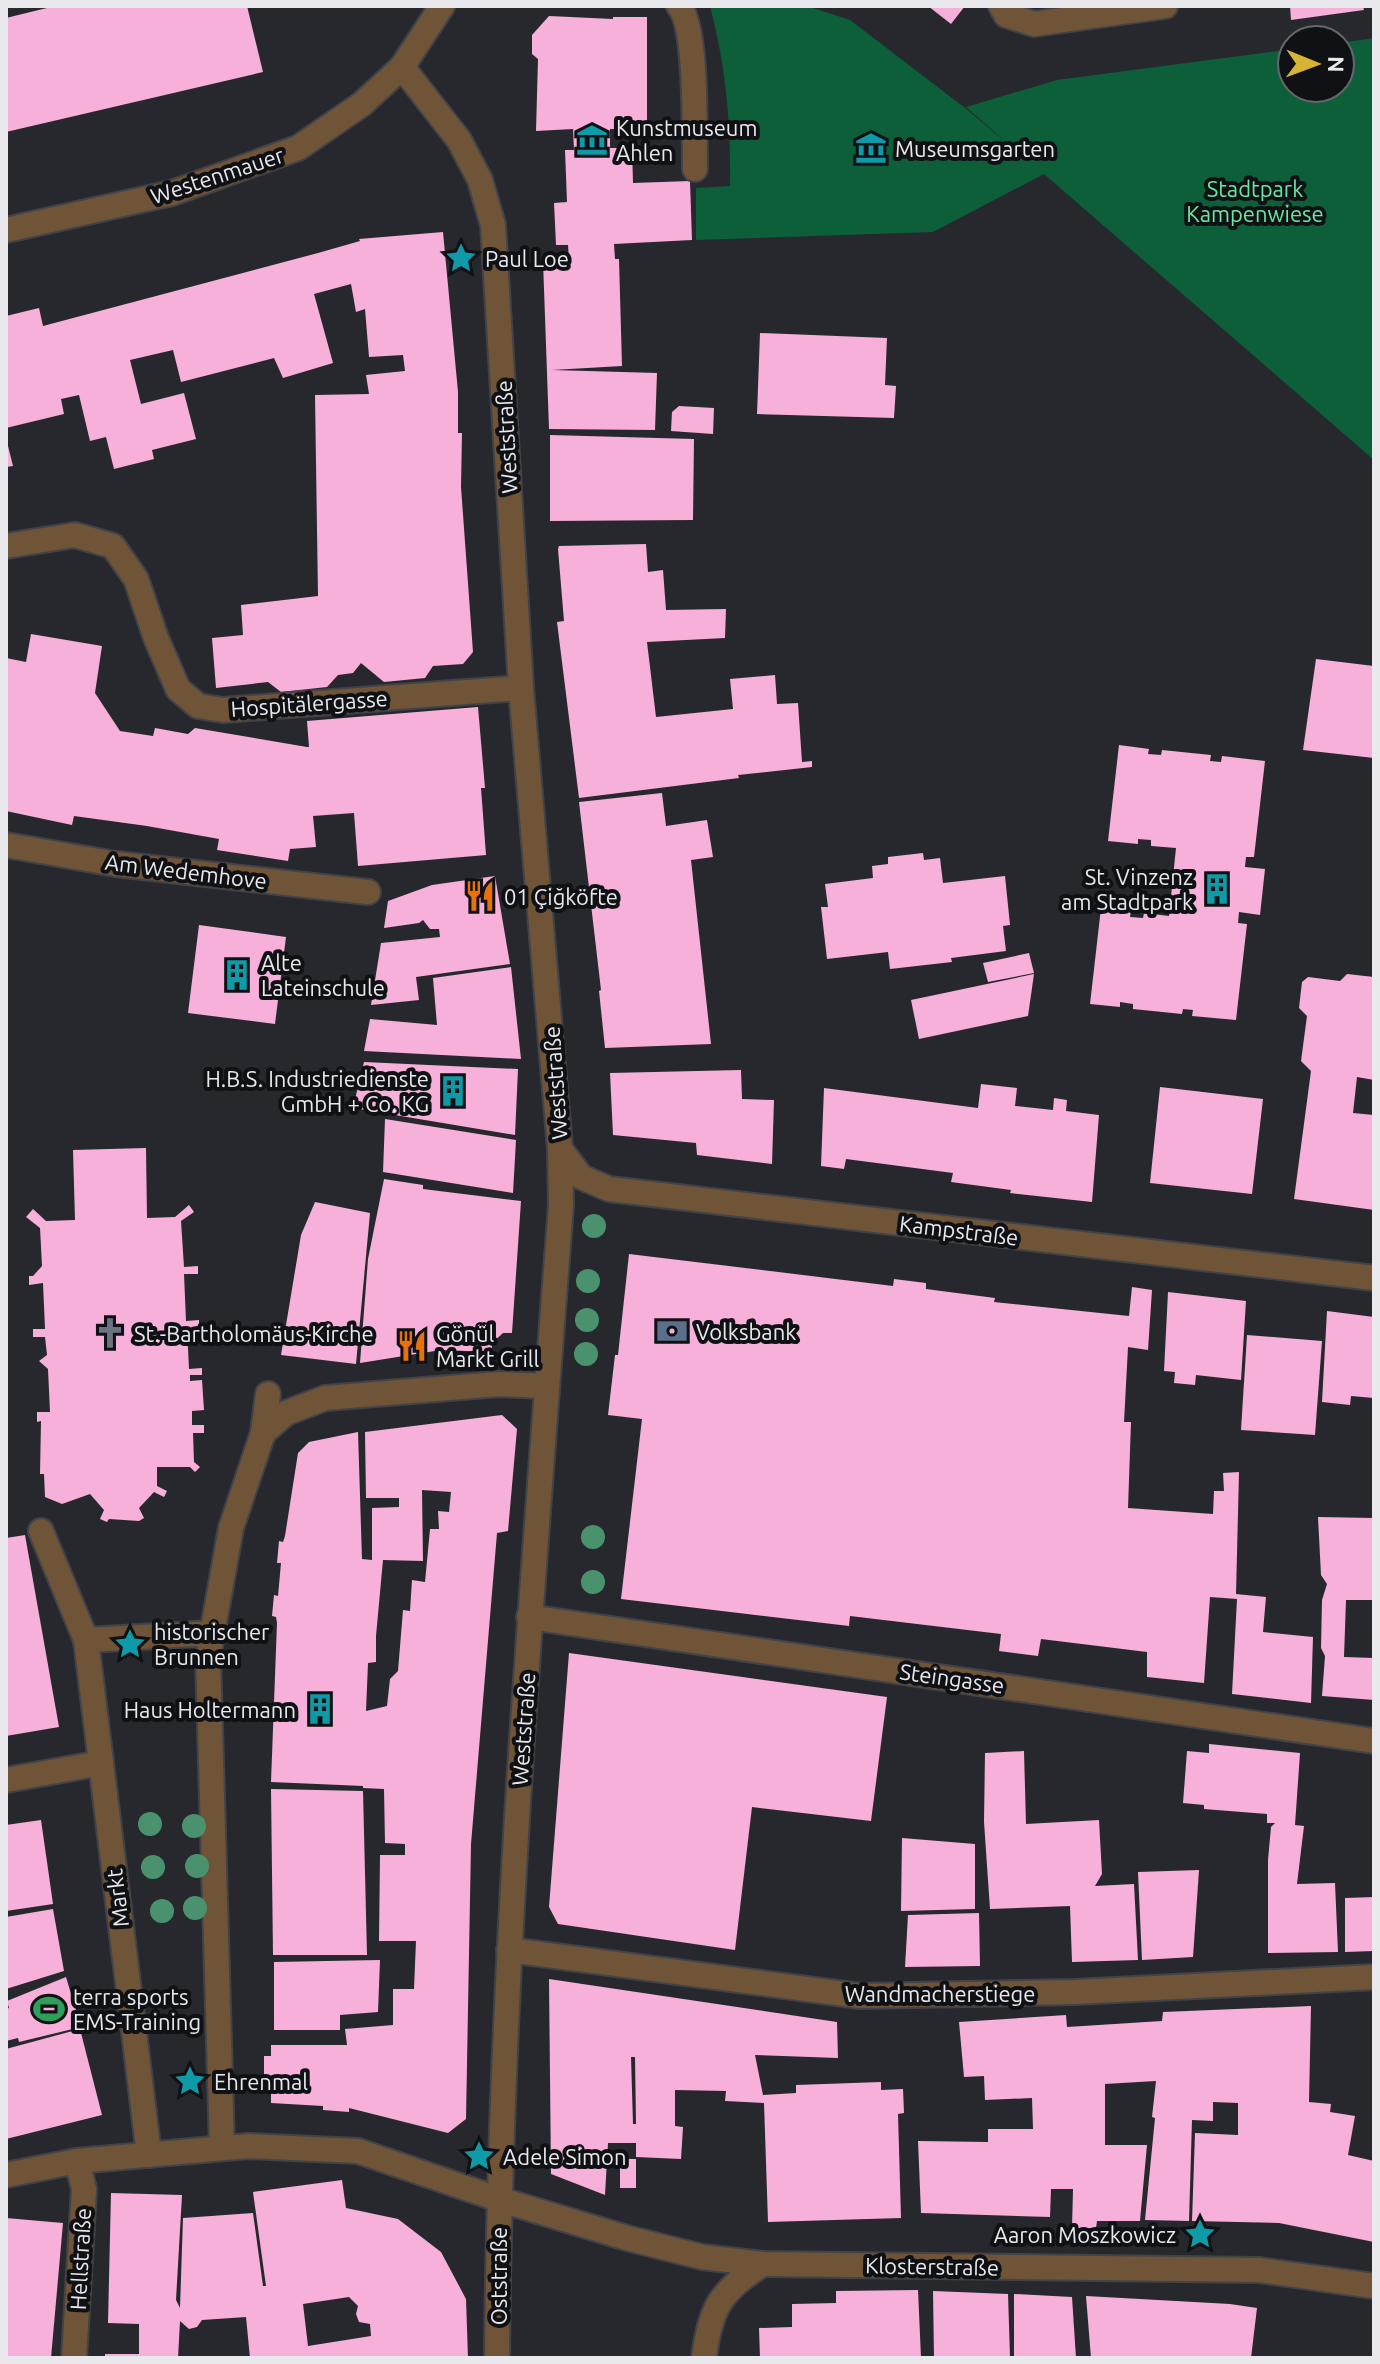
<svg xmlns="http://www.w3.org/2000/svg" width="1380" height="2364" font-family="Ubuntu,sans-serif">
<rect width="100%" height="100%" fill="#27282e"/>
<path fill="#0d5f3a" d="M710 6H807L850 20 965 108 1009 145 966 107 1057 80 1292 49V88H1340V43L1374 38V460L1044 174 933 232 696 240V188L730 186C731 122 726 67 710 6Z"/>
<g fill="#f7b0da" fill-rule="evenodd">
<polygon points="55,6 247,6 263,72 6,132 6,18"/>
<polygon points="928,6 965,6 951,24"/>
<polygon points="1290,6 1363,6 1364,10 1291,20"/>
<polygon points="549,16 613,19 613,17 647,17 647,124 643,129 610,129 610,148 632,148 633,183 690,181 692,240 614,244 615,259 619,259 622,366 552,370 657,373 655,430 549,429 543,261 569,260 568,245 556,245 554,203 567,202 565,150 574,150 573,129 536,131 538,59 532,54 532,35"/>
<polygon points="443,232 458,392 458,433 462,433 461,487 473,652 463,664 433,666 425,678 384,682 361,663 353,673 338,675 327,687 281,692 268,682 216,688 212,638 243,635 241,605 318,596 315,395 369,394 366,375 405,371 403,355 369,357 365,309 356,312 351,284 314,294 333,363 283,378 274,358 181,382 173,350 130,360 141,404 184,393 196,439 152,450 154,459 114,469 106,437 90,441 79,395 61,399 64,414 6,428 6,316 39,308 43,326 318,253 360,241 359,239"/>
<polygon points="760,333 887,338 885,385 896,386 894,418 757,414"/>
<polygon points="679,406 714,408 713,434 671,431 672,412"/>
<polygon points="550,435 694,439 693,520 550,521"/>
<polygon points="6,438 13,466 6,467"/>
<polygon points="646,544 648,572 663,570 666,610 726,609 725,638 647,642 656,717 733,709 730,679 775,675 777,704 798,703 802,762 812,761 812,767 738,775 739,778 579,798 557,622 564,621 558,549 559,546"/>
<polygon points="31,634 102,646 95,693 120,731 153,736 155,728 188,734 195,728 307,747 309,747 307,721 478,707 485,788 481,788 486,855 358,866 354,813 313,816 316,847 290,849 288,861 217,850 219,839 147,826 74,816 72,825 6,811 6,658 26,662"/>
<polygon points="1316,659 1374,666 1374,758 1303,750"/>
<polygon points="1119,745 1149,749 1148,754 1161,755 1162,750 1211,755 1210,761 1221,762 1222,756 1265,761 1254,857 1246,857 1245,867 1265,869 1260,915 1239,912 1238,923 1247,924 1236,1020 1192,1016 1193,1010 1183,1009 1182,1014 1133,1009 1133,1004 1120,1002 1120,1007 1090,1004 1101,908 1131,911 1130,917 1143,918 1144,913 1169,916 1176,848 1151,846 1151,840 1138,839 1138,844 1108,841"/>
<polygon points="662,793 666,826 707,820 713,857 691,860 711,1044 605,1048 599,991 601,990 579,802"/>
<polygon points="923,853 924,860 940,858 943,883 1005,876 1010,925 1003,926 1006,951 951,958 952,962 890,969 888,952 827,959 821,907 828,907 825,884 873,878 872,866 888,864 888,857"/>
<polygon points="495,876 510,964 416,977 419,1000 371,1005 381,943 440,937 439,929 430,929 423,920 419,923 384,928 388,901 432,885"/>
<polygon points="199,925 286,937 275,1024 188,1013"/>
<polygon points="1029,953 1034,973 988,982 983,963"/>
<polygon points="511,967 521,1059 364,1051 370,1019 437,1025 433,978"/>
<polygon points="1034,974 1028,1016 919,1039 911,1000"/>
<polygon points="1347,974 1374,977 1374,1080 1357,1077 1353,1113 1374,1115 1374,1210 1294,1199 1311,1071 1301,1061 1307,1016 1299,1008 1302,982 1308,977 1340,981"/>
<polygon points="364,1062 518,1069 515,1135 353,1108"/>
<polygon points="741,1070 742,1099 774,1100 772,1164 697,1155 696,1143 613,1135 610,1073"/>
<polygon points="981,1084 1017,1088 1015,1106 1053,1110 1054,1098 1067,1100 1066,1111 1099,1115 1092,1202 1010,1193 1011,1190 951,1182 953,1173 846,1159 844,1169 821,1166 824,1088 978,1108"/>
<polygon points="1160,1087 1263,1099 1252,1194 1150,1183"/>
<polygon points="385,1119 516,1140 513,1193 383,1172"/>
<polygon points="146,1148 147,1218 175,1217 189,1205 194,1212 181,1221 184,1267 198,1266 198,1274 184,1274 186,1321 199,1320 199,1328 187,1328 189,1369 202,1368 202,1375 190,1375 190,1381 202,1380 204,1410 192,1411 192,1425 204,1425 204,1433 193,1433 194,1462 200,1467 195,1472 190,1467 157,1467 157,1486 167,1491 164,1497 154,1492 139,1508 144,1518 139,1521 109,1519 107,1522 100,1519 104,1510 90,1494 62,1504 45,1497 44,1474 40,1474 41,1421 37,1422 37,1412 50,1412 48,1369 39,1361 47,1355 45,1337 33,1337 33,1329 45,1329 43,1283 29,1285 29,1276 33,1276 42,1266 40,1228 26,1217 33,1209 46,1221 75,1220 73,1150"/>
<polygon points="384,1179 423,1185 423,1189 521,1201 512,1333 503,1333 492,1343 492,1352 441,1350 360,1363 368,1259"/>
<polygon points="315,1202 370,1213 356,1364 281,1355 301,1235"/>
<polygon points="629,1254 893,1286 894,1279 926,1283 926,1289 995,1298 994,1302 1129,1316 1132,1287 1152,1290 1148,1350 1128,1347 1124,1422 1131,1422 1128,1508 1213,1514 1214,1491 1224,1491 1223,1473 1239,1472 1236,1594 1266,1597 1263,1632 1313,1637 1311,1703 1232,1694 1237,1599 1210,1597 1204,1683 1147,1677 1147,1652 1041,1639 1038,1656 999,1651 1001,1634 850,1616 849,1626 621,1599 642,1419 608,1415 615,1355 618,1355"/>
<polygon points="1168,1292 1246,1301 1241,1380 1196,1375 1195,1385 1174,1383 1175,1372 1164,1371"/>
<polygon points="1327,1311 1374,1317 1374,1398 1351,1396 1350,1405 1322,1402"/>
<polygon points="1247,1335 1322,1341 1315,1435 1241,1430"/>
<path d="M502 1415 517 1429 508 1531 497 1533 471 1844 466 2119 448 2133 349 2108V2112L323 2110V2106L271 2103V2090H264V2056H271V2045H347L345 2029 393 2025V1989H414L416 1941H379L380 1855H405V1844L385 1843 384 1789 363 1788V1786L271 1782 277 1623 276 1617 272 1616 274 1595 278 1596 281 1563H277L279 1541 283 1542 285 1536 298 1453 309 1442 358 1432 362 1559 372 1560V1508L399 1507V1498H366L365 1432ZM422 1490 451 1492 449 1512 438 1511 439 1529H430L425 1582 412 1580 410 1611 403 1610 398 1671 390 1679 387 1706 366 1711 368 1663 376 1662V1636L383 1560 423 1561Z"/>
<polygon points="1318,1517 1374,1518 1374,1600 1346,1600 1344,1657 1374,1658 1374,1700 1322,1696 1325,1656 1321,1648 1322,1600 1327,1584 1321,1575"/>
<polygon points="25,1535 59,1727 6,1736 6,1538"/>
<polygon points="569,1653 887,1697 871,1821 752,1807 735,1950 558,1924 549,1907"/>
<polygon points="1209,1744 1300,1753 1295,1825 1304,1826 1297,1884 1335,1883 1338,1952 1268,1953 1268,1860 1271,1827 1275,1823 1267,1823 1267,1814 1204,1809 1204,1805 1183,1803 1187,1751 1209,1753"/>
<polygon points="1024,1751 1026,1824 1099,1820 1102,1874 1095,1886 1134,1884 1138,1960 1072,1962 1070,1906 990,1909 984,1822 985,1753"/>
<polygon points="271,1789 363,1791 367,1955 273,1955"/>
<polygon points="41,1820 53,1904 6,1911 6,1825"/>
<polygon points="902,1838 975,1844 975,1909 901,1911"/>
<polygon points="1199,1870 1193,1957 1142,1960 1138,1872"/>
<polygon points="1374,1897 1374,1951 1345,1952 1345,1898"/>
<polygon points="53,1909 64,1971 6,1989 6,1917"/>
<polygon points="979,1913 980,1966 905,1967 908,1915"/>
<polygon points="380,1960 378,2012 340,2015 340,2030 274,2030 274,1962"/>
<polygon points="66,1977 81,2027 19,2042 18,2038 6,2041 6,2009 9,2008 7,2001"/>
<path d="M549 1979 837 2022 838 2058 755 2055 763 2095 796 2093V2085L881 2082V2090L903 2089 904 2113 898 2114 901 2218 768 2222 764 2103 725 2101 726 2091 675 2090V2126L683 2127 681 2159 636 2157V2143H608L605 2195 551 2174ZM631 2057H635L636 2124H633Z"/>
<polygon points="1311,2006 1309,2102 1331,2104 1330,2112 1355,2116 1348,2155 1374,2161 1374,2242 1279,2223 1192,2221 1195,2133 1238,2135 1238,2103 1213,2102 1213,2121 1192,2120 1189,2221 1145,2220 1155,2118 1152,2117 1156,2081 1105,2084 1105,2145 1147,2145 1140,2221 1097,2221 1096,2228 1072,2228 1073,2189 1051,2189 1050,2217 921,2213 918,2141 988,2142 988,2129 1033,2129 1032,2098 985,2100 984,2076 964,2077 959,2022 1066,2015 1067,2027 1162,2021 1163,2012"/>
<polygon points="80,2029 102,2115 6,2139 6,2049"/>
<rect x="620" y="2159" width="16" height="29"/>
<path d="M342 2180 346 2208 398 2219 441 2252 466 2299 468 2358H250L246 2317 202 2320 197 2327 189 2329 180 2321 178 2358H105V2354H139V2324L108 2323 111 2193 182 2195 176 2300 180 2308 183 2218 253 2213 263 2286H266L253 2192ZM349 2297 358 2306 356 2314 359 2322 370 2324 371 2336 308 2346 303 2304Z"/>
<polygon points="6,2218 63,2223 51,2358 6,2358"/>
<polygon points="918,2290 921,2358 840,2358 839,2356 760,2358 759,2328 792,2327 792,2304 836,2303 836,2291"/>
<polygon points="933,2291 1008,2294 1010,2358 934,2358"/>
<polygon points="1014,2294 1072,2297 1076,2358 1014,2358"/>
<polygon points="1086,2296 1230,2304 1257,2308 1251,2358 1091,2358"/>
</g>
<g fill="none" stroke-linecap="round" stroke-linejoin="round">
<defs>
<g id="minor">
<path d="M679 6C698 28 694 136 695 169"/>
<polyline points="1001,6 1006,15 1034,24 1165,6"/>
<path d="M402 67 459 140 480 180 493 225 521 688 560 1149 561 1205C532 1589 500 1973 497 2358"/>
<polyline points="6,230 172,193 298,148 362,104 402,67 442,6"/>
<polyline points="6,546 75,535 113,546 136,579 156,638 178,689 198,706 223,710 521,688"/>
<polyline points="6,845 116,864 368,892"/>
<polyline points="560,1149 581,1177 609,1189 1374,1278"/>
<polyline points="263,1433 268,1394"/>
<polyline points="41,1531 86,1640 149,2155"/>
<polyline points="529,1617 1374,1741"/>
<polyline points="86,1640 213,1633"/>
<polyline points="6,1780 101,1763"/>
<polyline points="509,1950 860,1996 1075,1992 1374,1977"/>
<polyline points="222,2148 208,1657 231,1528 263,1433 286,1413 325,1398 499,1384 547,1386"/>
<polyline points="6,2175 77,2161 248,2146 358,2151 498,2199 627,2238 702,2257 763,2264 1259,2270 1374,2286"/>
<polyline points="74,2358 84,2189 77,2161"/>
<path d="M704 2358C710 2308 721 2290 763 2264"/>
</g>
</defs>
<use href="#minor" stroke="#424349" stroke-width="28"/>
<use href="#minor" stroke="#6f5437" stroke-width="24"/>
</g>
<g fill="#4a926e">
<circle cx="594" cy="1226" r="12"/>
<circle cx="588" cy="1281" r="12"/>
<circle cx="587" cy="1320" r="12"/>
<circle cx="586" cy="1354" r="12"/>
<circle cx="593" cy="1537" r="12"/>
<circle cx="593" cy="1582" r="12"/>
<circle cx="150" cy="1824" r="12"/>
<circle cx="194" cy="1826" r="12"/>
<circle cx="197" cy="1866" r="12"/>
<circle cx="153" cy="1867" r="12"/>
<circle cx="195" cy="1908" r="12"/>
<circle cx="162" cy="1911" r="12"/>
</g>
<defs>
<symbol id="museum-bare" viewBox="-9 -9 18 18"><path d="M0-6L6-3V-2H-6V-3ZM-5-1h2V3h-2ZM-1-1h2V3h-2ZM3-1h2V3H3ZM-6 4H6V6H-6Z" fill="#0f9aa8" stroke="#101114" stroke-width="2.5" paint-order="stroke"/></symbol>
<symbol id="sight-bare" viewBox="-9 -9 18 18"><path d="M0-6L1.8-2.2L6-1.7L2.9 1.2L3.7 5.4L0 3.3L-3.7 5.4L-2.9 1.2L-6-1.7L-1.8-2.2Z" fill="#0f9aa8" stroke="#101114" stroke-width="2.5" paint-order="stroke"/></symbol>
<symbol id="building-bare" viewBox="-9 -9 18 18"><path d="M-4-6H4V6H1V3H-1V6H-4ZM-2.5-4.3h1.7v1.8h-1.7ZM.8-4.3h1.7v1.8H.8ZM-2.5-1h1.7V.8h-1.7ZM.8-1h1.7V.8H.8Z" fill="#0f9aa8" stroke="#101114" stroke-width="2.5" paint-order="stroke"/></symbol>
<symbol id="restaurant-bare" viewBox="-9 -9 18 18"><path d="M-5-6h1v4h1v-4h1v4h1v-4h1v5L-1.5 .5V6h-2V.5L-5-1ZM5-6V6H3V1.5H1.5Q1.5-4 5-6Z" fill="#e8710a" stroke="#101114" stroke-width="2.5" paint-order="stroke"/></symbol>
<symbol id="bank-bare" viewBox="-9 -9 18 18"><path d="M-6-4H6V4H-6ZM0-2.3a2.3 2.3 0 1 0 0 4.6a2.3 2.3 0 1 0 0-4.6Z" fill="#5c6f8a" stroke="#101114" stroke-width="2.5" paint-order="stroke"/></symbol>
<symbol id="church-bare" viewBox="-9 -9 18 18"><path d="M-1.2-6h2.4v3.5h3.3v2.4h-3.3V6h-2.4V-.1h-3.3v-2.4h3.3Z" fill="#6b7280" stroke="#101114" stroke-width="2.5" paint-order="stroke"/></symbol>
<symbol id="stadium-bare" viewBox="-9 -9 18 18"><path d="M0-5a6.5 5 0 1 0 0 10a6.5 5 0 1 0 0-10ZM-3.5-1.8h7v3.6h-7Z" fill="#2e9e5b" stroke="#101114" stroke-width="2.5" paint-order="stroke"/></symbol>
</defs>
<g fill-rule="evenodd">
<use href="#museum-bare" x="570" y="118" width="44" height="44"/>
<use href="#museum-bare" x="849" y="126" width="44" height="44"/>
<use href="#sight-bare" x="439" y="236" width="44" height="44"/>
<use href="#building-bare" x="1195" y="867" width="44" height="44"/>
<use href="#restaurant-bare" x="458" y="874" width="44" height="44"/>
<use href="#building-bare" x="215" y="953" width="44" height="44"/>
<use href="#building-bare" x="431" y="1069" width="44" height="44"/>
<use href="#bank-bare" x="650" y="1309" width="44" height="44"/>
<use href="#church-bare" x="88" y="1311" width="44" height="44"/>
<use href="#restaurant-bare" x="390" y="1324" width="44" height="44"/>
<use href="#sight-bare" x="108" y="1622" width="44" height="44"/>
<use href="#building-bare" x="298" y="1687" width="44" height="44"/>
<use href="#stadium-bare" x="27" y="1987" width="44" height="44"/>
<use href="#sight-bare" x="168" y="2059" width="44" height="44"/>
<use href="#sight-bare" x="457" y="2134" width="44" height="44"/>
<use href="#sight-bare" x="1178" y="2212" width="44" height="44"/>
</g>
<g text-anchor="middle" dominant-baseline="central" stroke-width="8" stroke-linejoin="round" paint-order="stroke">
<g font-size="22" fill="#e8e8ed" stroke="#101114" text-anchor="start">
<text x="616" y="127">Kunstmuseum<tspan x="616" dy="25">Ahlen</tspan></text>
<text x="895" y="148">Museumsgarten</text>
<text x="485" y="258">Paul Loe</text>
<text x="1193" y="876" text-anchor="end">St. Vinzenz<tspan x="1193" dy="25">am Stadtpark</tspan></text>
<text x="504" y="896">01 Çiğköfte</text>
<text x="261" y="962">Alte<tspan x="261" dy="25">Lateinschule</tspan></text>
<text x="429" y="1078" text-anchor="end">H.B.S. Industriedienste<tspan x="429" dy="25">GmbH + Co. KG</tspan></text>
<text x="696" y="1331">Volksbank</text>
<text x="134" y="1333">St.-Bartholomäus-Kirche</text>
<text x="436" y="1333">Gönül<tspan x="436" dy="25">Markt Grill</tspan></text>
<text x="154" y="1631">historischer<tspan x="154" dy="25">Brunnen</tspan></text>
<text x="296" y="1709" text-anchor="end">Haus Holtermann</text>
<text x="73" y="1996">terra sports<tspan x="73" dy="25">EMS-Training</tspan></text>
<text x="214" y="2081">Ehrenmal</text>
<text x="503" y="2156">Adele Simon</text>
<text x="1176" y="2234" text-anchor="end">Aaron Moszkowicz</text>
</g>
<g font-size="22" fill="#e8e8ed" stroke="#101114">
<text transform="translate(217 175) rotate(-18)">Westenmauer</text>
<text transform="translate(506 437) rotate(-93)">Weststraße</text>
<text transform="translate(309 703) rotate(-4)">Hospitälergasse</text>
<text transform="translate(186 871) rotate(7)">Am Wedemhove</text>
<text transform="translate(555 1083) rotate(-94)">Weststraße</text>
<text transform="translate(959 1230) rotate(7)">Kampstraße</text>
<text transform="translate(952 1678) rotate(8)">Steingasse</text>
<text transform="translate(523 1729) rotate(-86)">Weststraße</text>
<text transform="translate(117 1898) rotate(-97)">Markt</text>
<text x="940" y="1993">Wandmacherstiege</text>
<text transform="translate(80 2259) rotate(-87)">Hellstraße</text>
<text transform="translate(932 2266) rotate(1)">Klosterstraße</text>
<text transform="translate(498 2276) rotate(-90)">Oststraße</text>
</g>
<g font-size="22" fill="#66e9a2" stroke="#101114">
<text x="1255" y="188">Stadtpark<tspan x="1255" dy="25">Kampenwiese</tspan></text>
</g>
</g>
<rect width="1380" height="2364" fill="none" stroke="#e8e8ed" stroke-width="16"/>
<g transform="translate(1316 64) rotate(91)"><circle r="38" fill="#101114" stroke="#66676b" stroke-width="2"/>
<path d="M0-6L14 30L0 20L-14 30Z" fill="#d8b434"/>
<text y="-12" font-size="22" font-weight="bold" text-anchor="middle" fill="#e8e8ed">N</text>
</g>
</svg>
